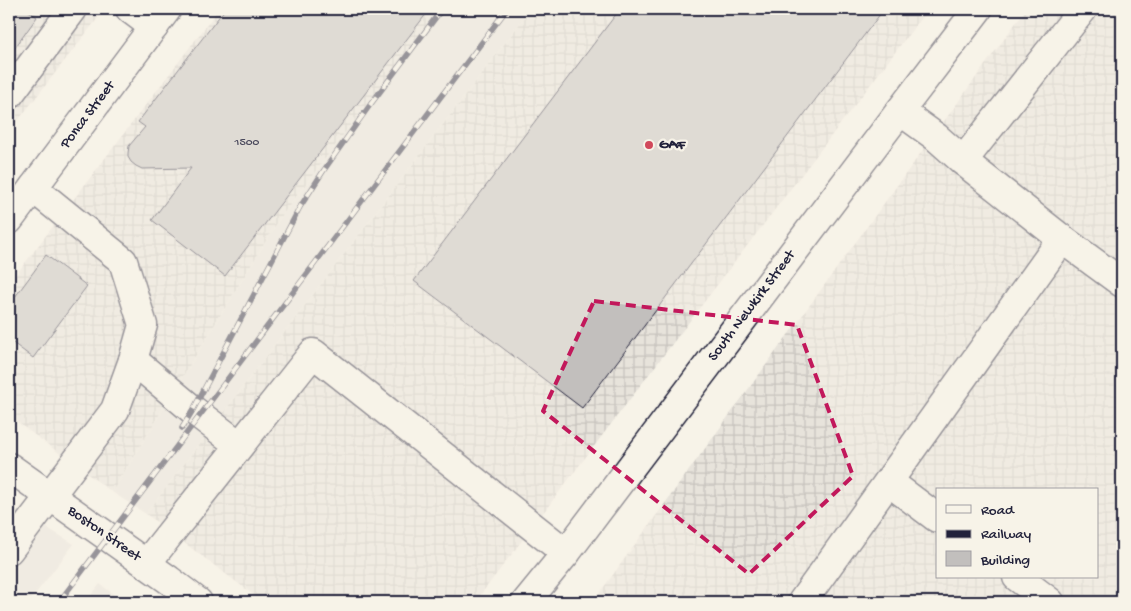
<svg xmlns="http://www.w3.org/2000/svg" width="1131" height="611" font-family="'Gochi Hand',sans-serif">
<defs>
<pattern id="industrial-grid" width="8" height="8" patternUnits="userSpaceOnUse" patternTransform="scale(1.25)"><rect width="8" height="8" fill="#e7e3db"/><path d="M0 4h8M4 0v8" fill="none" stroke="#c6c2bd"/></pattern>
</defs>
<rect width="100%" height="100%" fill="#f7f3e8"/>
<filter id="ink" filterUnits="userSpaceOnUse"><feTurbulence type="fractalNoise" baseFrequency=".02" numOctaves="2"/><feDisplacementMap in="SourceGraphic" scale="10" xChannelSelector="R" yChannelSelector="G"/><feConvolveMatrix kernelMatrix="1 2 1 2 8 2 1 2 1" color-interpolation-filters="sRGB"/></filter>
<g filter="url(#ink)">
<g fill="#e7e3db">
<polygon points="439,9 531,9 146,514 112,492 280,218"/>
<polygon points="9,505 74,544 29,602 9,602"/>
<polygon points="100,584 124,602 86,602"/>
</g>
<g fill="url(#industrial-grid)" fill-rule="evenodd">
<polygon points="9,9 105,9 9,132"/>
<polygon points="219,9 439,9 280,218 112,492 9,416 9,284"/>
<polygon points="531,9 928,9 475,602 263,602 146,514"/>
<path d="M1026 9H1122V602H593ZM937 490H1097V577H937Z"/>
</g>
<g fill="#c2bfbd" stroke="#22223b">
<polygon points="9,9 26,9 37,17 9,56"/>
<polygon points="225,9 430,9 225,276 152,220 191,168 142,169 136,166 131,162 128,157 128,153 129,146 145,127 138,122"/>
<polygon points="620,9 884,9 582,408 414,281"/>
<polygon points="46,255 87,286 33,358 9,340 9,305"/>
</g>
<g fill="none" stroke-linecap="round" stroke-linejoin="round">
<defs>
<g id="minor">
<polyline points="130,9 154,27"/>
<polyline points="9,95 73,9"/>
<polyline points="963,161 1083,9"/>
<polyline points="1062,239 1122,283"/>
<polyline points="133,360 193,410 239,445"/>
<polyline points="889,482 937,518"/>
<polyline points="9,550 115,410 133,360 143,325 123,261 33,188"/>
<polyline points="146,564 313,353 566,553"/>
<polyline points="1017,577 1050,602"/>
<polyline points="526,602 566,553 900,111 978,9"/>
<polyline points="802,602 1062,239 963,161 936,137 900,111"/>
</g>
<g id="major">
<polyline points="9,220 167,9"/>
<polyline points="9,467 169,580 198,602"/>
</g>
</defs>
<use href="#minor" stroke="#22223b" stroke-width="31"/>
<use href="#major" stroke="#22223b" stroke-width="31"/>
<use href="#minor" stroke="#f7f3e8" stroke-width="28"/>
<use href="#major" stroke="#f7f3e8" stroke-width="28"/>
<defs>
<g id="rail">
<polyline points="182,428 193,410 300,207 324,170 370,105 442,9"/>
<polyline points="59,602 507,9"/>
</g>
</defs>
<use href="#rail" stroke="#22223b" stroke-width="5.5"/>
<use href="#rail" stroke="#f7f3e8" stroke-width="4" stroke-dasharray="11" stroke-linecap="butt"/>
</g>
</g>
<path d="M0 0H1131V611H0ZM594 301 797 325 853 476 749 574 543 411Z" fill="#f7f3e8" fill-opacity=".55" fill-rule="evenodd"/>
<path fill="none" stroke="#c2185b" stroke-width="4" stroke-dasharray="10 6" stroke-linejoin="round" d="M594 301 797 325 853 476 749 574 543 411Z"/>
<circle fill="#d1495b" stroke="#f7f3e8" stroke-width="2" cx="649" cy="145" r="5"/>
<g text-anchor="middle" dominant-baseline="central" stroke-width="4.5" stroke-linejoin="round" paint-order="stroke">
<g font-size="12" fill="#4a495c">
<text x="247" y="143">1500</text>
</g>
<g font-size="15" fill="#22223b" stroke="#f7f3e8">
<text transform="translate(88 115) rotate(-53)">Ponca Street</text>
<text transform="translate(752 306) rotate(-53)">South Newkirk Street</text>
<text transform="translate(104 534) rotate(35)">Boston Street</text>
</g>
<g font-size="15" font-weight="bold" fill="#22223b" stroke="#f7f3e8" text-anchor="start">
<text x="659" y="145">GAF</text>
</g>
</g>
<rect width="1131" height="611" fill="none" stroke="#f7f3e8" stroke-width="30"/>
<rect x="15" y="15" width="1101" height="581" fill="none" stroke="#22223b" stroke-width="2" filter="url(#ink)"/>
<rect x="936" y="488" width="162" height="90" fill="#f7f3e8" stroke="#a29fa3"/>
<rect x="946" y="505" width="25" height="8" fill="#f7f3e8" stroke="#a29fa3"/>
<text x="981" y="514" font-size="15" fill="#22223b">Road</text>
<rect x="946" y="530" width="25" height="8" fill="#22223b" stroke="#a29fa3"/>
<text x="981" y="538" font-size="15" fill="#22223b">Railway</text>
<rect x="946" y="551" width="25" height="15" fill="#c2bfbd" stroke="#a29fa3"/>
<text x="981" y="564" font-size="15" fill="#22223b">Building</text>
</svg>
